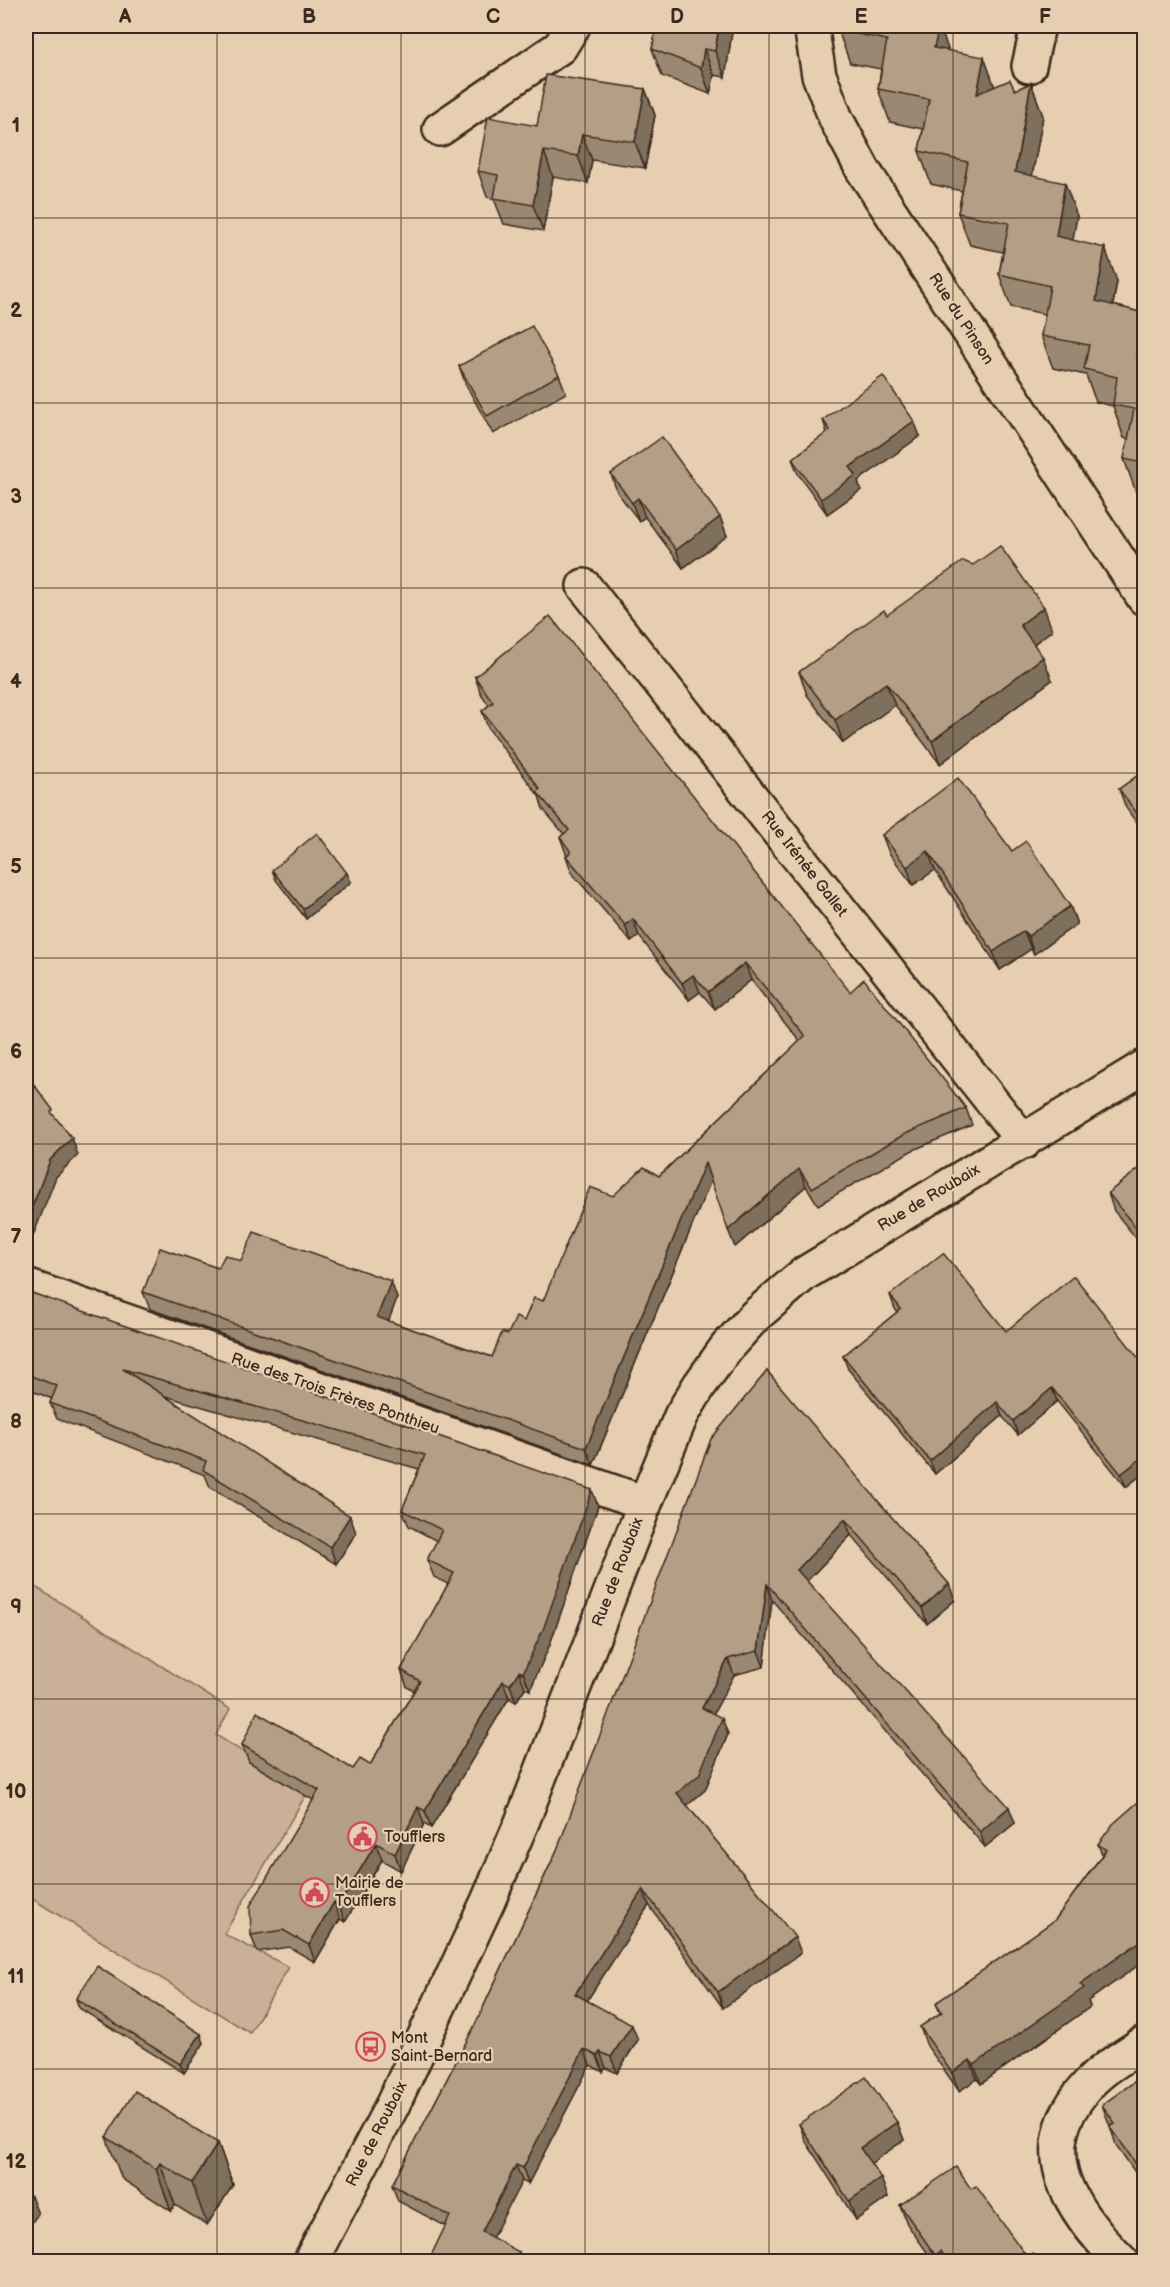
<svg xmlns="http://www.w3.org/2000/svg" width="1170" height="2287" font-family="'Balsamiq Sans',sans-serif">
<rect width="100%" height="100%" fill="#e8ceb0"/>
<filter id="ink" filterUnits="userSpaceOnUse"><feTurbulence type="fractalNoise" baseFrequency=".0167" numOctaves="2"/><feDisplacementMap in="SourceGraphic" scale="12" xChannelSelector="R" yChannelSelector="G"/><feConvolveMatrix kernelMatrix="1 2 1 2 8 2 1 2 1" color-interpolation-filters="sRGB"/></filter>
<g filter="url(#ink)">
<polygon fill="#c9b096" stroke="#826d5a" stroke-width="1.5" points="26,1581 230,1709 216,1735 251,1757 249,1762 283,1782 307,1793 224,1934 289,1967 250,2033 26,1895"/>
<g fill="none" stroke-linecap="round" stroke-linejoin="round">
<defs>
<g id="street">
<polyline points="811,26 819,75 836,119 863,170 1144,598"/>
<polyline points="1029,66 1038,26"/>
<polyline points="440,129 560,47 573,26"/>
<polyline points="584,586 1024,1142"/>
<polyline points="26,1286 645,1503"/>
<path d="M1122 2262C1071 2211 1029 2152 1086 2087 1101 2069 1125 2056 1144 2043"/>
</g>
<polyline id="secondary" points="310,2262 393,2104 488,1901 522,1822 645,1503 681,1416 699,1386 726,1348 755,1316 804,1274 1144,1067"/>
</defs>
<use href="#street" stroke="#3b2a1e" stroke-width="38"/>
<use href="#secondary" stroke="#3b2a1e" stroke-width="38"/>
<use href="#street" stroke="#e8ceb0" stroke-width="33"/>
<use href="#secondary" stroke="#e8ceb0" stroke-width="33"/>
</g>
<g fill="#9b8872" stroke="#3b2a1e" stroke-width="1.5">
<polygon points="657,26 733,26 725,77 714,75 710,94 662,76 652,49"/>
<polygon points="838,30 941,30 948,50 995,87 1015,90 1031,83 1043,116 1032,176 1077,216 1072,240 1117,281 1113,305 1144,313 1144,503 1141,493 1136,492 1124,459 1128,439 1124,438 1113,406 1096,402 1086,375 1053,368 1041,336 1045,314 1011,307 999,274 1003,252 970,245 958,213 962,191 931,184 919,151 923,129 890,122 878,89 881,69 850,63"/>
<polygon points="645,89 655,115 645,168 592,160 588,183 553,177 543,231 504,224 494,199 487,197 478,171 537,126"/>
<polygon points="459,366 559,375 566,393 493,434 466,385"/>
<polygon points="823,420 920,436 858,481 861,490 827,514 798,474 792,459 827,433"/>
<polygon points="611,474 720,517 727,536 683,568 645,517 639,521 617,492"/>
<polygon points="887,615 1052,630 1034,644 1052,680 940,764 895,705 843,743 807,695 799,672"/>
<polygon points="475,677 850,992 966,1108 972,1125 911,1151 818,1205 806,1186 735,1247 711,1180 593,1465 150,1309 143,1292 241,1261 397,1298 388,1321 492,1357 508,1334 524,1321 543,1301 613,1196 659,1176 800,1041 751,980 715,1009 700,992 689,1000 639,936 631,942 572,873 566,856 567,856 560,837 564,834 543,809 539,796 488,728 482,711 489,705 481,694"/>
<polygon points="1144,771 1144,833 1126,808 1119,789"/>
<polygon points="882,835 1012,851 1070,906 1077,924 1034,954 1031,949 1000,970 935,870 913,885 889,853"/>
<polygon points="272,870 351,882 306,919 276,880"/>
<polygon points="1144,1165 1144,1248 1114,1211 1108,1193"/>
<polygon points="26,1291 598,1506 550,1644 530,1690 525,1688 516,1702 509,1698 431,1828 424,1824 401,1871 382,1860 345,1922 340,1919 315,1962 289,1947 257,1952 251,1935 313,1800 249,1762 242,1745 353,1769 370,1765 414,1691 407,1687 401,1670 448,1584 434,1577 427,1560 437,1541 409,1526 402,1510 419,1469 165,1396 356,1533 336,1564 210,1487 205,1475 57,1419 50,1403 52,1399 26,1388"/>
<polygon points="890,1295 1006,1331 1144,1365 1144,1473 1126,1487 1057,1401 1018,1435 1002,1416 935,1474 848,1369 843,1356 897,1312 895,1309"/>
<polygon points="767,1371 955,1600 927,1624 851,1535 807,1581 1015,1823 985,1847 772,1600 764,1667 734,1675 713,1714 728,1734 705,1790 687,1805 801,1953 723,2008 649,1905 587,2000 638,2040 617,2073 606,2068 603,2072 590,2065 528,2184 522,2181 445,2226 398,2201 392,2185 474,2027 557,1850"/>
<polygon points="1144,1797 1144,1961 1088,2001 1090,2007 981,2084 977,2079 959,2091 927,2046 920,2027 940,2013 936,2003 1055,1920 1102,1855 1098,1844"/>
<polygon points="76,1999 204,2043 184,2073 79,2008"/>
<polygon points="1144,2075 1144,2185 1116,2145 1110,2126 1102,2105"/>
<polygon points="897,2122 904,2140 871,2163 888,2197 856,2220 806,2142 799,2124"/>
<polygon points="106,2137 218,2143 233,2185 207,2225 175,2205 171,2211 122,2179"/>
<polygon points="971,2189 1027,2257 1038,2262 934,2262 907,2224 900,2205"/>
</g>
<g fill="#7e6f5d" stroke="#3b2a1e" stroke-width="1.5">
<polygon points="719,26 733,26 725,77 715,51"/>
<polygon points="926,26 942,26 941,30 951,57 946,81"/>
<polygon points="704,49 714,75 710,94 701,68"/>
<polygon points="984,57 996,90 977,94"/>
<polygon points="1031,83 1043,116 1027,205 1015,172"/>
<polygon points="645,89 655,115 645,168 635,142"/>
<polygon points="582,134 592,160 588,183 578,156"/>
<polygon points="544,151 553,177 543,231 533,205"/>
<polygon points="1065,183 1077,216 1068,269 1056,236"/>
<polygon points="1105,248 1117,281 1108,334 1096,301"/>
<polygon points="1144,313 1144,378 1137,356"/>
<polygon points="914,421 920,436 858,481 861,490 827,514 821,499 850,467"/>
<polygon points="638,498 645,517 639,521 632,503"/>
<polygon points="720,517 727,536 683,568 676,550"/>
<polygon points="1044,607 1052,630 1028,648 1020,625"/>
<polygon points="1043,657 1052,680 940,764 932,741"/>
<polygon points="886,683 895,705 843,743 835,720"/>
<polygon points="928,851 935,870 913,885 907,867"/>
<polygon points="347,873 351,882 306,919 303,909"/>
<polygon points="1070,906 1077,924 1034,954 1028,936"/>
<polygon points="633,919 639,936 631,942 625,925"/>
<polygon points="1024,931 1031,949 1000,970 993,952"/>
<polygon points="745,963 751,980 715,1009 708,992"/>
<polygon points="693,975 700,992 689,1000 682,983"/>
<polygon points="72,1138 78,1155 56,1177 26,1254 26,1223 50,1160"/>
<polygon points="705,1163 711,1180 593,1465 586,1448"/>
<polygon points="799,1169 806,1186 735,1247 728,1230"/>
<polygon points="391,1281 397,1298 384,1334 377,1317"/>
<polygon points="1052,1388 1057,1401 1018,1435 1013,1421"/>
<polygon points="997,1402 1002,1416 935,1474 930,1461"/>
<polygon points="1143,1457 1144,1462 1144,1473 1126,1487 1121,1474"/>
<polygon points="592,1490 598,1506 550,1644 530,1690 523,1673"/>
<polygon points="350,1516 356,1533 336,1564 330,1547"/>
<polygon points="845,1519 851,1535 803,1585 797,1570"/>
<polygon points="767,1584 772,1600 764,1667 758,1651"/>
<polygon points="949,1584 955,1600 927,1624 922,1608"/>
<polygon points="728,1659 734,1675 708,1724 702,1708"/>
<polygon points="519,1671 525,1688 516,1702 510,1685"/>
<polygon points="503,1681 509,1698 431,1828 425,1811"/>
<polygon points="722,1718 728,1734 705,1790 683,1809 677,1793"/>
<polygon points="418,1807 424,1824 401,1871 395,1854"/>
<polygon points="1009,1807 1015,1823 985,1847 980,1832"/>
<polygon points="376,1843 382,1860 345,1922 339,1905"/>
<polygon points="643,1889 649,1905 581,2010 575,1994"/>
<polygon points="334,1902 340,1919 315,1962 309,1945"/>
<polygon points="795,1937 801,1953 723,2008 718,1992"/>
<polygon points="1141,1941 1144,1950 1144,1961 1088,2001 1090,2007 981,2084 974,2065 1080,1984"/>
<polygon points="632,2025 638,2040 617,2073 611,2057"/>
<polygon points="201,2034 204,2043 184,2073 180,2064"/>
<polygon points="584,2049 590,2065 528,2184 523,2168"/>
<polygon points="600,2052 606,2068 603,2072 597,2056"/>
<polygon points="970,2060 977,2079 959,2091 952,2073"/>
<polygon points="897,2122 904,2140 867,2166 860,2148"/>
<polygon points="218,2143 233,2185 207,2225 192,2183"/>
<polygon points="160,2163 175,2205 171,2211 156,2169"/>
<polygon points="516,2165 522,2181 487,2248 482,2232"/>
<polygon points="881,2178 888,2197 856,2220 849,2201"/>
<polygon points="31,2196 38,2214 26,2231 26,2204"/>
<polygon points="941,2251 945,2262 938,2262 935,2255"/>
<polygon points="519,2252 522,2262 514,2262"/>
</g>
<g fill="#b49e85" stroke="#3b2a1e" stroke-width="1.5">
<polygon points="657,26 719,26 715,51 704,49 701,68 652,49"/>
<polygon points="839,26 939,26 934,48 984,57 977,94 1010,80 1015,90 1031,83 1015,172 1065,183 1056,236 1105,248 1096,301 1144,313 1137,356 1144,357 1144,488 1139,487 1143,463 1124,459 1134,409 1113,405 1117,377 1084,369 1089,345 1041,336 1050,286 999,274 1009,223 958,213 968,162 919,151 929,99 878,89 887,40 838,30"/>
<polygon points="546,75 645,89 635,142 582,134 578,156 544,151 533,205 494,198 498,175 478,171 488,117 537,126"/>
<polygon points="532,326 559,375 487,416 459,366"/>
<polygon points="883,376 914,421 850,467 856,475 821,499 792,459 830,430 823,420"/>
<polygon points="662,437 720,517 676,550 638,498 632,503 611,474"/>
<polygon points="1000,546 1044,607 1020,625 1043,657 932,741 886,683 835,720 799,672 884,610 887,615 963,561 973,565"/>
<polygon points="550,616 850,992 864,979 966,1108 905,1134 812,1188 799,1169 728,1230 705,1163 586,1448 143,1292 160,1248 218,1268 225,1255 241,1261 254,1232 391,1281 377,1317 492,1357 502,1332 508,1334 516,1317 524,1321 534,1298 543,1301 590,1187 613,1196 644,1167 659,1176 805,1036 745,963 708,992 693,975 682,983 633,919 625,925 566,856 571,852 560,837 569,830 537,792 540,789 482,711 493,702 475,677"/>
<polygon points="1144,771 1144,823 1119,789"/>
<polygon points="958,778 1012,851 1026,841 1070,906 1028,936 1024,931 993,952 928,851 907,867 882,835"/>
<polygon points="317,833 347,873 303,909 272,870"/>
<polygon points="26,1074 53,1110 51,1112 72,1138 50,1160 26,1223"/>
<polygon points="1144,1165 1144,1238 1108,1193"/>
<polygon points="943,1253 1006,1331 1074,1276 1144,1365 1144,1459 1143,1457 1121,1474 1052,1388 1013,1421 997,1402 930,1461 843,1356 901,1309 890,1295"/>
<polygon points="26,1291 592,1490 544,1627 523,1673 519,1671 510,1685 503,1681 425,1811 418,1807 395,1854 376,1843 339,1905 334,1902 309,1945 283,1930 251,1935 250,1906 319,1790 242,1745 257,1712 353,1769 360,1759 370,1765 420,1681 401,1670 454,1573 427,1560 442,1530 402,1510 425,1455 123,1369 350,1516 330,1547 203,1470 206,1461 50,1403 57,1386 26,1374"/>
<polygon points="767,1371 949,1584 922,1608 845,1519 797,1570 1009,1807 980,1832 767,1584 758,1651 728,1659 702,1708 722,1718 699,1775 677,1793 795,1937 718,1992 643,1889 575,1994 632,2025 611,2057 600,2052 597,2056 584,2049 523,2168 516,2165 482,2232 519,2252 514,2262 428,2262 450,2216 392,2185 474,2027 557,1850 711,1439"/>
<polygon points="1144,1797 1144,1890 1143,1893 1144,1894 1144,1943 1141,1941 1080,1984 1084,1988 974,2065 970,2060 952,2073 920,2027 942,2012 936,2003 1055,1920 1106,1850 1098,1844 1113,1824"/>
<polygon points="97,1966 201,2034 180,2064 76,1999"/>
<polygon points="1144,2075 1144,2171 1142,2173 1110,2126 1115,2123 1102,2105"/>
<polygon points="866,2077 897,2122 860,2148 881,2178 849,2201 799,2124"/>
<polygon points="135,2091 218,2143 192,2183 160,2163 156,2169 106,2137"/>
<polygon points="956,2167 971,2189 976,2186 1027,2257 1033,2254 1038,2262 948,2262 941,2251 935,2255 900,2205"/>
<polygon points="26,2192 31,2196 26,2204"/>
</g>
</g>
<path fill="none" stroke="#3b2a1e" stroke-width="1.5" stroke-opacity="0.55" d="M217 26V2262M401 26V2262M585 26V2262M769 26V2262M953 26V2262M26 218H1144M26 403H1144M26 588H1144M26 773H1144M26 958H1144M26 1144H1144M26 1329H1144M26 1514H1144M26 1699H1144M26 1884H1144M26 2069H1144"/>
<defs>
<symbol id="civic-ring" viewBox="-11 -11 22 22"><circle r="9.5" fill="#e8ceb0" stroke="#d1495b" stroke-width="1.5"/><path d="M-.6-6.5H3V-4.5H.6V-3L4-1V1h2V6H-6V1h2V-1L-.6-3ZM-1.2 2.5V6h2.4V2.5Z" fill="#d1495b"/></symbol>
<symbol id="bus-ring" viewBox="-11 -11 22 22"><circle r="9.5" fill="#e8ceb0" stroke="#d1495b" stroke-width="1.5"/><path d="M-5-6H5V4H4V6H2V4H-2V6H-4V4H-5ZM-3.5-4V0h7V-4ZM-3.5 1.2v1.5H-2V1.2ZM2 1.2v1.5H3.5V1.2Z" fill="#d1495b"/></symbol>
</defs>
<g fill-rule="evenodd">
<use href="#civic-ring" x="346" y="1820" width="33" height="33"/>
<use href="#civic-ring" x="298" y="1876" width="33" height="33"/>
<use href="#bus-ring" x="354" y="2030" width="33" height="33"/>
</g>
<g text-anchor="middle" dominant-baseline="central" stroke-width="4.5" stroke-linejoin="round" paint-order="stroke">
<g font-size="16" fill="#3b2a1e" stroke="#e8ceb0">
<text transform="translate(961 319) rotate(57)">Rue du Pinson</text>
<text transform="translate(804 864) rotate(52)">Rue Irénée Gallet</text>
<text transform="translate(929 1198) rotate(-31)">Rue de Roubaix</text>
<text transform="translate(335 1394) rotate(19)">Rue des Trois Frères Ponthieu</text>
<text transform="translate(618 1572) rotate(-69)">Rue de Roubaix</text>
<text transform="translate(377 2134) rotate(-63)">Rue de Roubaix</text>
</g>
<g font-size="16" fill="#3b2a1e" stroke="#e8ceb0" text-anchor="start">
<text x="384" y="1837">Toufflers</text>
<text x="335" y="1883">Mairie de<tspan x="335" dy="18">Toufflers</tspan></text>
<text x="391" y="2038">Mont<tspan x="391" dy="18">Saint-Bernard</tspan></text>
</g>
</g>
<rect width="1170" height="2287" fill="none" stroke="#e8ceb0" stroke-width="66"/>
<rect x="33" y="33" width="1104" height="2221" fill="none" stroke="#3b2a1e" stroke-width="2"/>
<g font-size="20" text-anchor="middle" font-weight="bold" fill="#3b2a1e">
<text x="125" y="23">A</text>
<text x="309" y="23">B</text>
<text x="493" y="23">C</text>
<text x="677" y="23">D</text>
<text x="861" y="23">E</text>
<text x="1045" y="23">F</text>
<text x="16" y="132">1</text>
<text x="16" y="317">2</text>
<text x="16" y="503">3</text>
<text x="16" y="688">4</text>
<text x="16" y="873">5</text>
<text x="16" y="1058">6</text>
<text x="16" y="1243">7</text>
<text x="16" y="1428">8</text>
<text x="16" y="1613">9</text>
<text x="16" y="1798">10</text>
<text x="16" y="1983">11</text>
<text x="16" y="2168">12</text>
</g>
</svg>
